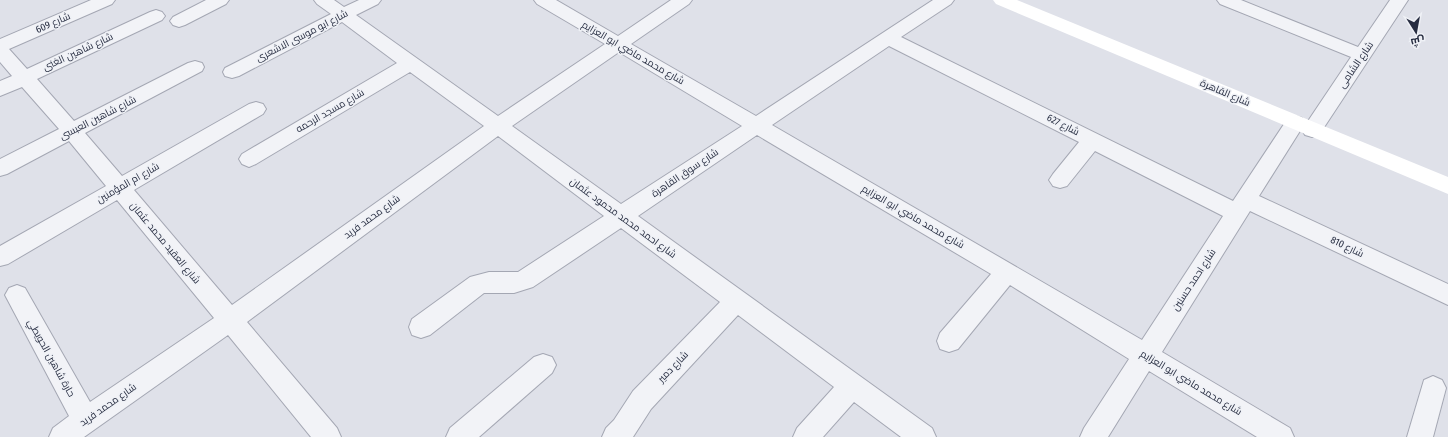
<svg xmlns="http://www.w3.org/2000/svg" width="1448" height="437" font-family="'Fira Sans Condensed',Cairo,sans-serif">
<rect width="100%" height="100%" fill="#dfe1e9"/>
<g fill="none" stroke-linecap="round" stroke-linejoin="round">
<defs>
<g id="street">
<path d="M91 0H115L112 4 9 49 27 69 150 12 156 10 162 12 165 16 162 20 37 79 74 121 188 63 195 61 202 63 204 67 202 71 85 133 122 176 249 104 256 102 263 104 266 109 263 114 134 190 232 305 484 126 410 72 256 164 249 167 242 164 239 159 242 154 397 63 342 22 239 76 232 78 225 76 223 72 225 68 331 14 317 4 314 0H334L344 7 359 0H381L378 4 356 15 498 116 605 44 537 4 534 0H556L618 36 671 0H692L689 4 631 44 756 116 933 0H954L951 4 901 37 1233 201 1288 118 1295 116 1302 118 1305 123 1259 196 1448 284V305L1250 211 1162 352 1290 428 1294 437H1257L1149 371 1108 437H1080L1084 428 1129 359 1010 285 958 349 949 352 940 349 937 341 940 333 991 274 757 135 638 216 932 428 936 437H901L854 402 823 437H793L797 428 834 387 738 315 651 409 633 437H602L606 428 614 420 633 391 720 302 621 228 533 287 514 293H484L430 335 421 338 412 335 409 327 412 319 470 277 489 272H518L604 216 498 136 247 322 337 428 341 437H311L228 335 84 437H49L53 428 69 416 5 295 9 288 17 285 25 288 90 402 214 318 117 200 8 264 0 266V246L106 186 69 141 7 174 0 176V159L59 129 22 87 0 96V81L12 76 0 62V39ZM889 46 1079 142 1053 174 1049 180 1053 186 1060 188 1067 186 1095 151 1223 216 1142 340 772 125ZM619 52 742 126 621 204 512 126Z"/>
<polygon points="206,0 229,0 226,4 185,25 179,27 173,25 170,21 173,17"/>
<polygon points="1217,0 1241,0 1358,47 1390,0 1408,0 1319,135 1312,137 1305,135 1302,130 1351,57 1220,4"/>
<polygon points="543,354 552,357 556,365 552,373 479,437 446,437 450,428 534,357"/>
<polygon points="1433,376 1442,380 1446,388 1433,437 1407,437 1424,380"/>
</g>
</defs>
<use href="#street" stroke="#a4a7b3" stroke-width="2"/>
<use href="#street" fill="#f2f3f7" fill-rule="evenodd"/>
<polygon fill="#fff" fill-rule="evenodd" points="993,0 1017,0 1448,177 1448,194 996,4"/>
</g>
<g text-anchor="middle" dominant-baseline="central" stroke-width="3" stroke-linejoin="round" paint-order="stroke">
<g font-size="10" fill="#272d41" stroke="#eff1f6">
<text transform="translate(53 23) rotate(-24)">شارع 609</text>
<text transform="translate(302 36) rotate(-27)">شارع ابو موسى الاشعرى</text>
<text transform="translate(78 52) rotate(-25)">شارع شاهين الغنى</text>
<text transform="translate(633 53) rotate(30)">شارع محمد ماضي ابو العزايم</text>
<text transform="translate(1356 65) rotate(-56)">شارع الشامى</text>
<text transform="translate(1225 93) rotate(23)">شارع القاهرة</text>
<text transform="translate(330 111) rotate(-30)">شارع مسجد الرحمه</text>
<text transform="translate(98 118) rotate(-27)">شارع شاهين العبسى</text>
<text transform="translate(1063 125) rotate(27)">شارع 627</text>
<text transform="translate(685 173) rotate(-34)">شارع سوق القاهرة</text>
<text transform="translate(128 183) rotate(-30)">شارع ام المؤمنين</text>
<text transform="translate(372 217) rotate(-36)">شارع محمد فريد</text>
<text transform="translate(913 217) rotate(30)">شارع محمد ماضي ابو العزايم</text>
<text transform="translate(623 218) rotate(36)">شارع احمد محمد محمود عثمان</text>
<text transform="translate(165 243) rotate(50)">شارع العقيد محمد عثمان</text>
<text transform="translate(1347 247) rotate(26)">شارع 810</text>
<text transform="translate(1194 280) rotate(-57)">شارع احمد حسنين</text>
<text transform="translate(51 358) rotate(61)">حارة شاهين الحويطي</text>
<text transform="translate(673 367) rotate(-46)">شارع دمير</text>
<text transform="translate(1191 383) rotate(31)">شارع محمد ماضي ابو العزايم</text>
<text transform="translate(108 405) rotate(-35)">شارع محمد فريد</text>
</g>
</g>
<g transform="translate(1416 32) rotate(169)" stroke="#eff1f6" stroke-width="3" paint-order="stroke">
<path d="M0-3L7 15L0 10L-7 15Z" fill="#272d41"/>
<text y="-6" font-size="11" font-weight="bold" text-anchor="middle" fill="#272d41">ش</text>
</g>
</svg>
